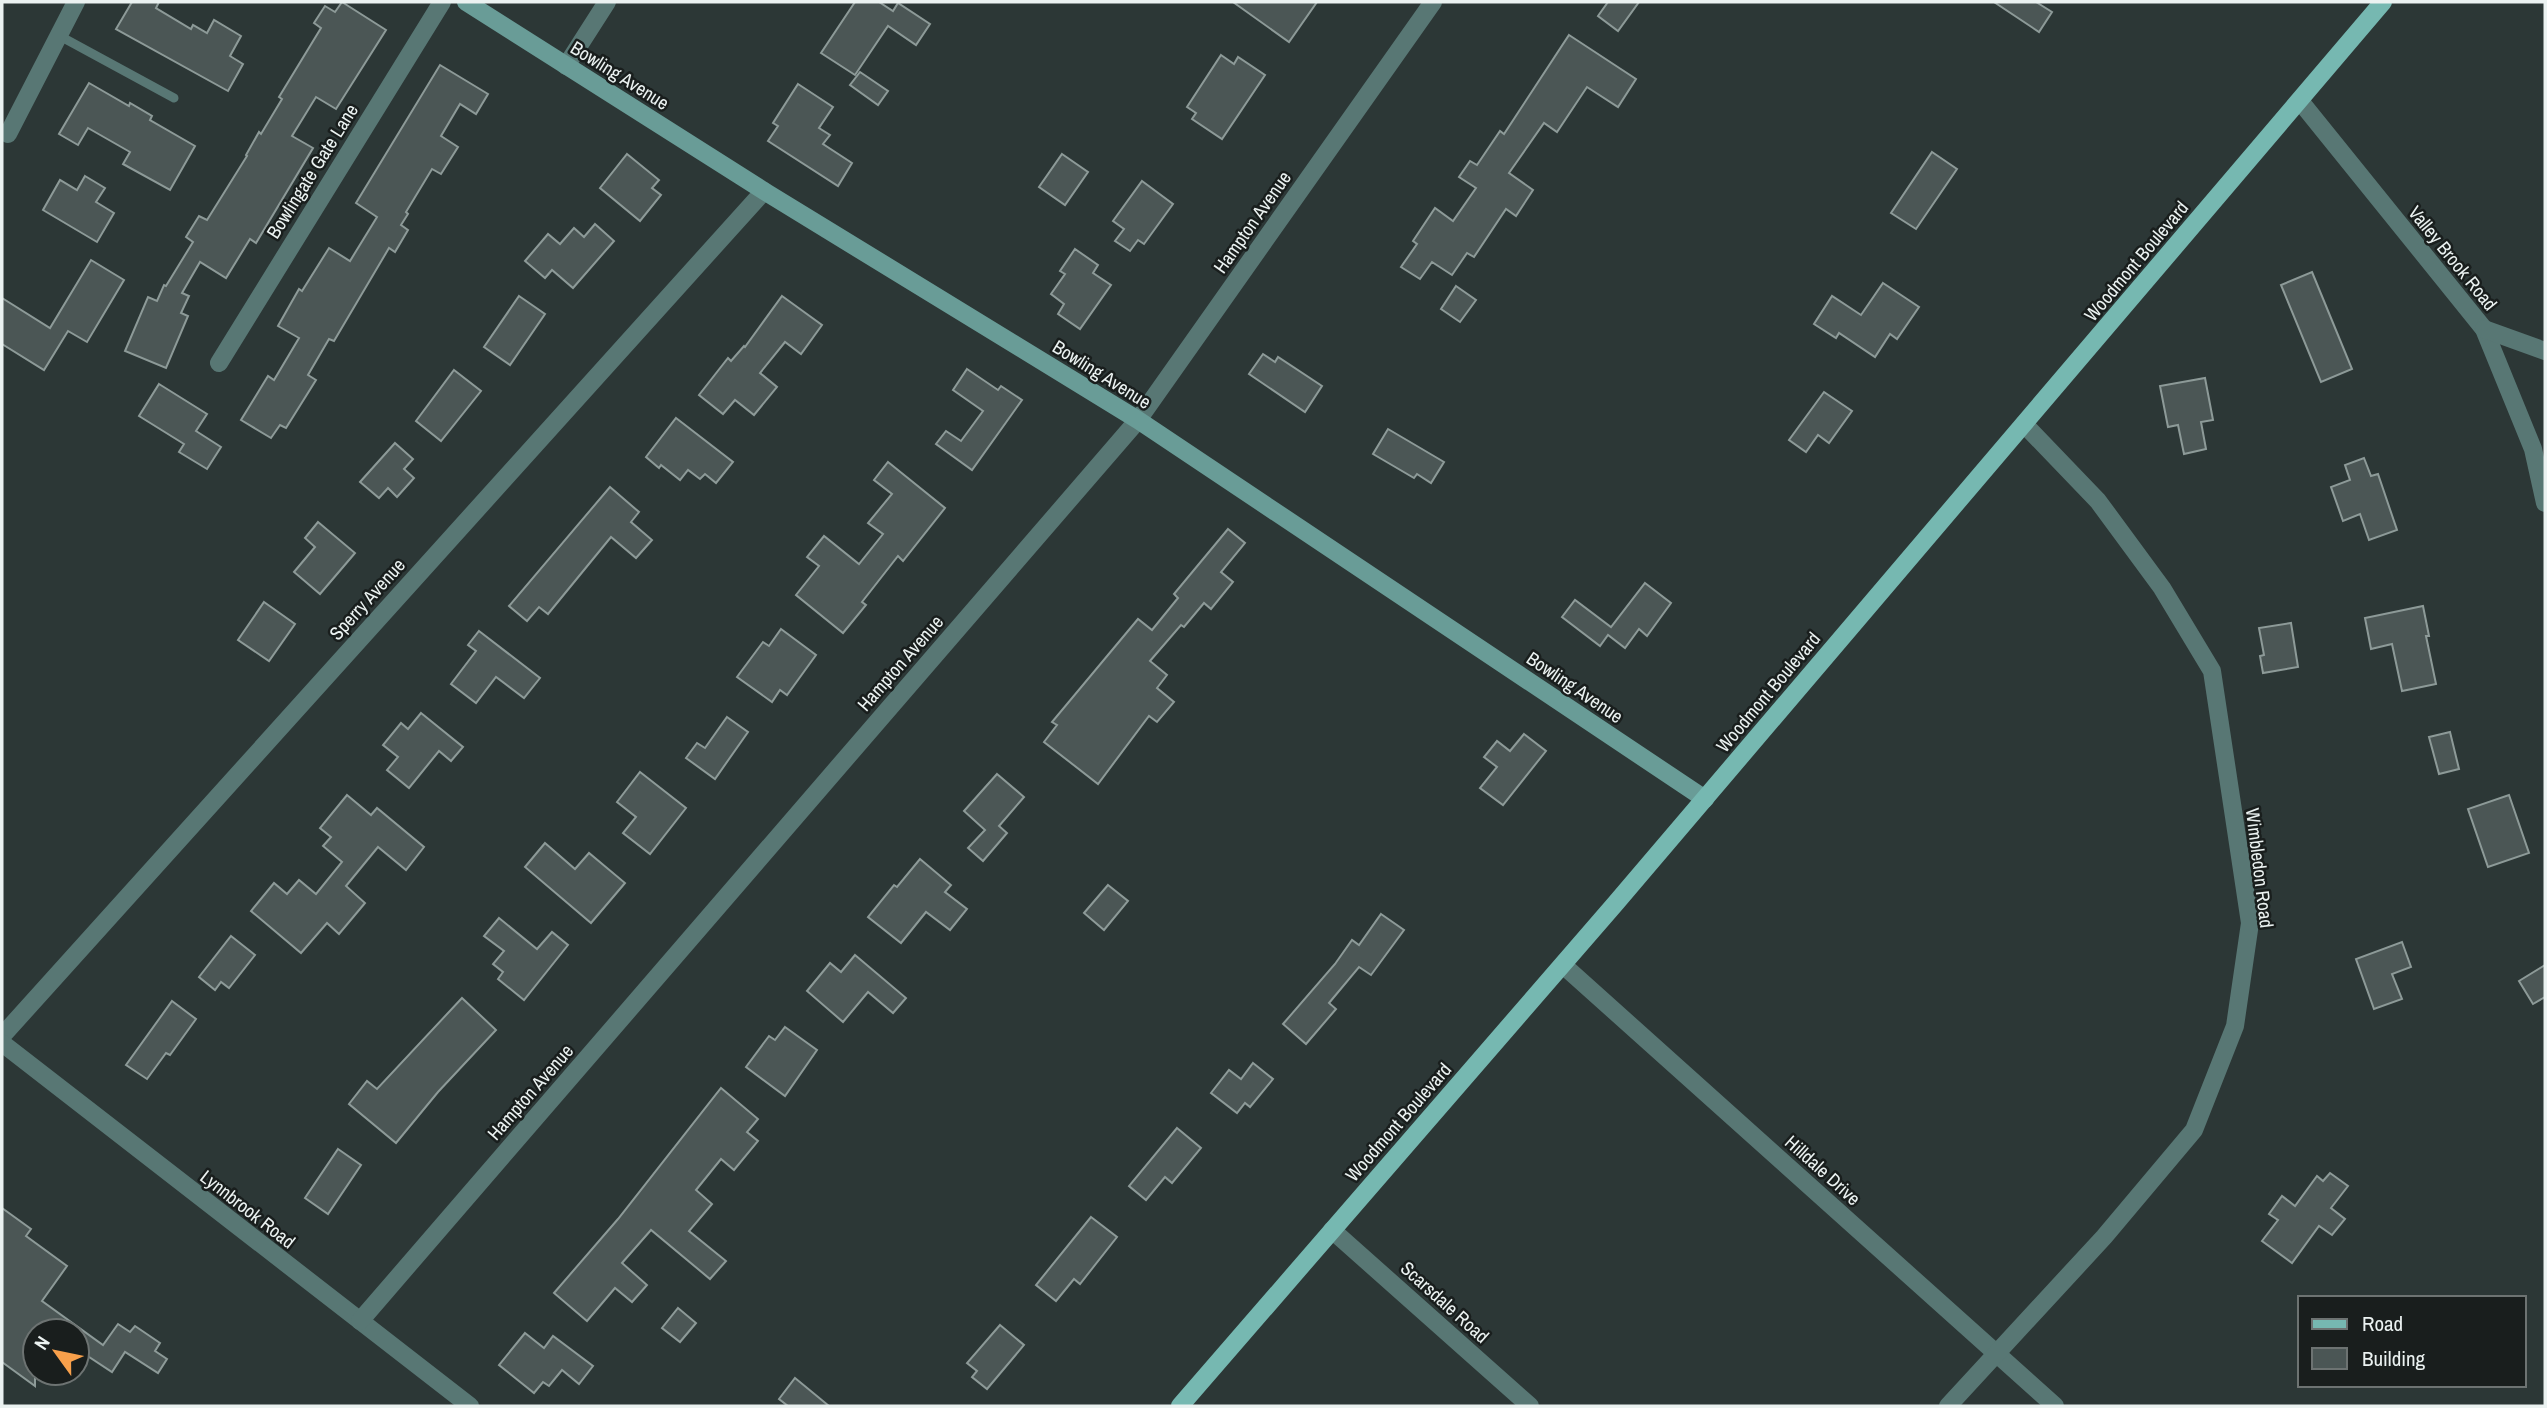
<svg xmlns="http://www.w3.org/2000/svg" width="2547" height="1408" font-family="'Archivo Narrow',sans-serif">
<rect width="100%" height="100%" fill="#2c3736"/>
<g fill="#4b5655" stroke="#8d9a98" stroke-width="2">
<polygon points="132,2 159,2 156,8 191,29 193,25 207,33 214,20 241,36 230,56 243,64 228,91 116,29"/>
<polygon points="342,2 386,30 336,109 316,97 292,136 313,148 256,243 250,239 226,278 200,262 182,293 189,296 181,313 188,316 166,368 125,351 148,297 157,301 164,285 166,286 193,242 186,237 199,216 207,220 247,156 246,155 259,132 261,134 282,99 279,97 321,28 314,23 325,6 335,12"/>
<polygon points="855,2 879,2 893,11 898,3 930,24 916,45 888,26 855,75 821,53"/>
<polygon points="1233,2 1317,2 1289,42"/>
<polygon points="1608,2 1639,2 1618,31 1598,16"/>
<polygon points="1994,2 2036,2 2052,12 2039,32"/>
<polygon points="1569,35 1636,79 1618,107 1587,87 1557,132 1544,123 1509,173 1533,190 1516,216 1506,209 1474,257 1467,253 1452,275 1432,262 1420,279 1401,267 1417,244 1413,241 1435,208 1453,221 1476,188 1459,177 1470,161 1477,165 1500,131 1504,134"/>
<polygon points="1221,55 1234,64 1238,57 1265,75 1222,139 1192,119 1196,113 1187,107"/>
<polygon points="440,65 488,94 476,114 460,104 441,136 458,147 441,174 432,169 406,212 408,214 401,225 408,230 395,252 389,248 334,341 329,339 308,375 316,380 286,428 280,425 271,438 241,420 268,376 274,380 299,338 278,326 299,289 302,291 329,248 350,261 377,217 356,203"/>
<polygon points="860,72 888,91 878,105 850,85"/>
<polygon points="89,83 129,106 130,103 152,116 150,120 195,146 170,190 123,164 130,152 88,128 78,145 59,134"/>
<polygon points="798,84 833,107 819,128 830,135 823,144 852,163 838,186 768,141 778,126 773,123"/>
<polygon points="1932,152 1957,169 1916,229 1891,213"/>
<polygon points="627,154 659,180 652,188 661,195 640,221 600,188"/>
<polygon points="1062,154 1088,172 1065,205 1039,187"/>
<polygon points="85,176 105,188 96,202 114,213 97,242 43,210 60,180 77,190"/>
<polygon points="1142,181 1173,204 1144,244 1138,240 1130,251 1115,241 1124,229 1113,221"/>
<polygon points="595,224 614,241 573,288 552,270 545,278 525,261 548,234 560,244 574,228 584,237"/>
<polygon points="1075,249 1098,265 1093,273 1111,285 1080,329 1058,314 1064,304 1051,294 1065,274 1060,271"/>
<polygon points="91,260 124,280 87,342 68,331 44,370 2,344 2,298 50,328"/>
<polygon points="2312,272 2352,369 2321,382 2281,285"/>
<polygon points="1883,283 1919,307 1897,339 1890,334 1875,357 1839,333 1836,338 1814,324 1832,296 1861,315"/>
<polygon points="1456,286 1476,300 1460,322 1441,309"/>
<polygon points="519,296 545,314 510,365 484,347"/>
<polygon points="782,296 822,325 801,354 785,342 760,373 777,387 754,415 735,400 723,414 699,395 728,358 731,361 744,346 745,347"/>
<polygon points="1263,354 1275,362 1278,357 1322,386 1305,412 1249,374"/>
<polygon points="967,369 998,390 1001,386 1022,400 972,470 936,444 946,431 961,441 983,411 953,390"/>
<polygon points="454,370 481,391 441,441 416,421"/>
<polygon points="2205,378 2213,420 2201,422 2206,449 2184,454 2178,425 2168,427 2160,386"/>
<polygon points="159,384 207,414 196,431 221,447 207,469 179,452 184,444 139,416"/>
<polygon points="1824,392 1852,411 1829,443 1818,435 1806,452 1789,440"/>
<polygon points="676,418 733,462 716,483 705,474 700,479 688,470 680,480 661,465 659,468 646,457"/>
<polygon points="1388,429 1444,462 1431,483 1417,474 1414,478 1373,454"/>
<polygon points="395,443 413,459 404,469 414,478 397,497 388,488 379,498 360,482"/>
<polygon points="2364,458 2371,476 2378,474 2397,530 2369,540 2360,514 2343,521 2331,487 2350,480 2345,465"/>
<polygon points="888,462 945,508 903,561 898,556 862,602 866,605 843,633 796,595 819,566 807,557 824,536 859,564 883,534 868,523 892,494 874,480"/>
<polygon points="610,487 639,512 631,522 652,540 636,558 611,537 548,614 539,607 527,621 509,606"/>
<polygon points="318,522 355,553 320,594 294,572 315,547 305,538"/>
<polygon points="1228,529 1245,543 1221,572 1233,582 1211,609 1204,603 1184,627 1181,625 1150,661 1167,675 1157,688 1174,702 1157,722 1149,716 1098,784 1044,742 1057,725 1052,722 1138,619 1152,630 1178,598 1174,594"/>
<polygon points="1645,583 1671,603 1647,636 1639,629 1625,648 1608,635 1600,646 1562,617 1575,600 1611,627"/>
<polygon points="264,602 295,624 269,661 238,640"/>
<polygon points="2423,606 2429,636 2426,636 2436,684 2402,691 2392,644 2371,649 2365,618"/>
<polygon points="2291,623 2298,667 2263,673 2260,656 2264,655 2259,628"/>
<polygon points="781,629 816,655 787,695 780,690 772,702 737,677 763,642 769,646"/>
<polygon points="479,631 540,678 524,698 496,677 476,703 451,684 476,651 468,645"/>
<polygon points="421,713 463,747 451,761 439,751 409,788 387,770 398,757 383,745 401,723 408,729"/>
<polygon points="727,717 748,732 715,779 686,758 697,743 705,748"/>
<polygon points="2450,732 2459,769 2439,774 2429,737"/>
<polygon points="1524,734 1546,751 1503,805 1480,788 1497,767 1484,757 1497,741 1510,751"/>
<polygon points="640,772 686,808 650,854 623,833 636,817 617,802"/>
<polygon points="997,774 1024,797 999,826 1007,833 983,861 968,848 985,830 964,811"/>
<polygon points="347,795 371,815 377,808 424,847 406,870 378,847 346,886 365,903 339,934 327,923 301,953 251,911 274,883 287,894 299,880 316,894 342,862 323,846 331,837 320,828"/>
<polygon points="2509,795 2529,853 2488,867 2468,809"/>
<polygon points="545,843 575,869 589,853 625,883 591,923 525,867"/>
<polygon points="920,859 951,885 945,892 967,909 950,930 926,912 901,943 868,917 894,885 897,887"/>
<polygon points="1108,885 1128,901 1104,930 1084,913"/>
<polygon points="1381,914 1404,930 1371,975 1359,967 1329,1003 1336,1009 1306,1044 1283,1024 1335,964 1352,940 1359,945"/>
<polygon points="499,918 537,949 552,932 568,945 524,1000 498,979 503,972 493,964 504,951 484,936"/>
<polygon points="231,936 255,955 229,988 221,982 215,990 199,977"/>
<polygon points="2402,942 2411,967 2392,974 2402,999 2374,1009 2356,959"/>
<polygon points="855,955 906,998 893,1013 868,992 843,1022 807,991 830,963 841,972"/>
<polygon points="2545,965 2545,997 2533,1004 2519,981"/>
<polygon points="462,998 496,1030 438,1092 396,1143 349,1104 367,1081 377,1089"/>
<polygon points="172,1001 196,1019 170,1055 166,1053 147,1079 126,1065"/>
<polygon points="785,1027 817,1050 785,1096 746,1067 769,1036 775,1040"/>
<polygon points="1253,1063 1273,1079 1250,1107 1245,1103 1237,1113 1211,1093 1229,1070 1241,1079"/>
<polygon points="721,1088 758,1119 747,1132 758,1141 734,1170 721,1159 696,1190 712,1204 689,1231 726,1261 710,1279 651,1230 622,1263 647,1285 632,1302 615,1288 587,1321 554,1293 618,1219"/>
<polygon points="1177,1128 1201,1148 1172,1183 1165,1177 1146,1200 1129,1186"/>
<polygon points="338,1149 361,1165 328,1214 305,1198"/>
<polygon points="2330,1173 2348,1186 2331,1208 2345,1219 2332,1235 2319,1226 2292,1263 2262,1241 2278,1220 2269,1214 2282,1196 2295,1206 2317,1176 2323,1181"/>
<polygon points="2,1208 31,1229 26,1236 67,1266 42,1301 103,1345 118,1324 130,1332 135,1326 160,1343 155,1351 167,1359 158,1373 125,1352 112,1372 77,1349 77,1331 35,1331 35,1386 2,1362"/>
<polygon points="1091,1217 1117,1237 1080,1284 1074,1279 1056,1301 1036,1285"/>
<polygon points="678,1308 696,1323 680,1342 662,1328"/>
<polygon points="1000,1325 1024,1345 987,1389 972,1377 977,1371 967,1363"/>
<polygon points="525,1333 544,1348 553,1336 593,1366 579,1384 562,1370 549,1386 543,1382 534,1393 499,1365"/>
<polygon points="795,1378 829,1406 788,1406 779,1399"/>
</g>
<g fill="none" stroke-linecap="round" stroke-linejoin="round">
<polyline stroke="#587774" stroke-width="9" points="58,35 174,98"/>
<g stroke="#587774" stroke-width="18">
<polyline points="566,66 607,2"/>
<polyline points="2300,101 2484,329 2533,449 2545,503"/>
<polyline points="8,134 76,2"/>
<polyline points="2484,329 2545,351"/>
<polyline points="219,363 442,2"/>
<polyline points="1563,965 2055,1406"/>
<polyline points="2,1036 764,191"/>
<polyline points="2,1043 470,1406"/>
<polyline points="1332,1230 1530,1406"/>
<polyline points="360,1321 1138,420 1433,2"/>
<polyline points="1948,1406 2104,1237 2194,1130 2235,1026 2250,923 2212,671 2162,588 2098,501 2024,424"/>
</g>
<polyline stroke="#699c97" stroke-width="18" points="466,2 764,191 1138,420 1705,799"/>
<polyline stroke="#76b8b1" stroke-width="18" points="1180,1406 1615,904 2383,2"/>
</g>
<g text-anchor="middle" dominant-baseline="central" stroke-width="5" stroke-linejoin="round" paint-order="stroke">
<g font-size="19" fill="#ebf2f1" stroke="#191e1d">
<text transform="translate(620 75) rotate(32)">Bowling Avenue</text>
<text transform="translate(312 171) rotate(-58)">Bowlingate Gate Lane</text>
<text transform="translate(1252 222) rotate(-55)">Hampton Avenue</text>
<text transform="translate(2453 258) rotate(51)">Valley Brook Road</text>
<text transform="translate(2136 261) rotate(-50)">Woodmont Boulevard</text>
<text transform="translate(1102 374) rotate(32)">Bowling Avenue</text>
<text transform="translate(367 599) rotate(-48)">Sperry Avenue</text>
<text transform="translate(900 663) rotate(-49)">Hampton Avenue</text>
<text transform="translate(1575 687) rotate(34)">Bowling Avenue</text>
<text transform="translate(1768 692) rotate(-50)">Woodmont Boulevard</text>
<text transform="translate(2260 868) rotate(83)">Wimbledon Road</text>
<text transform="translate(530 1092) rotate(-49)">Hampton Avenue</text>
<text transform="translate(1398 1122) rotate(-49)">Woodmont Boulevard</text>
<text transform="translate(1823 1170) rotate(42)">Hilldale Drive</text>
<text transform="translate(248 1209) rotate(38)">Lynnbrook Road</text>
<text transform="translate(1445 1302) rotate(42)">Scarsdale Road</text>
</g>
</g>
<rect width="2547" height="1408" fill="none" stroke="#ebf2f1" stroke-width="7"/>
<rect x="2298" y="1296" width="228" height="91" fill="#191e1d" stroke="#6d7372" stroke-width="2"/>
<rect x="2312" y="1319" width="35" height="10" fill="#76b8b1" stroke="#6d7372" stroke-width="2"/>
<text x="2362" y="1331" font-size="21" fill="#ebf2f1">Road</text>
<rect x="2312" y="1348" width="35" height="21" fill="#4b5655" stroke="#6d7372" stroke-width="2"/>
<text x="2362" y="1366" font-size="21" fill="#ebf2f1">Building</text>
<g transform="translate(56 1352) rotate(303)"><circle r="33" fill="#191e1d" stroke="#6d7372" stroke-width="2"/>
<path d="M0-5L12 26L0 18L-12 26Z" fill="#f8a04b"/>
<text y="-10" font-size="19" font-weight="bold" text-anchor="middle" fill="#ebf2f1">N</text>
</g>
</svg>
